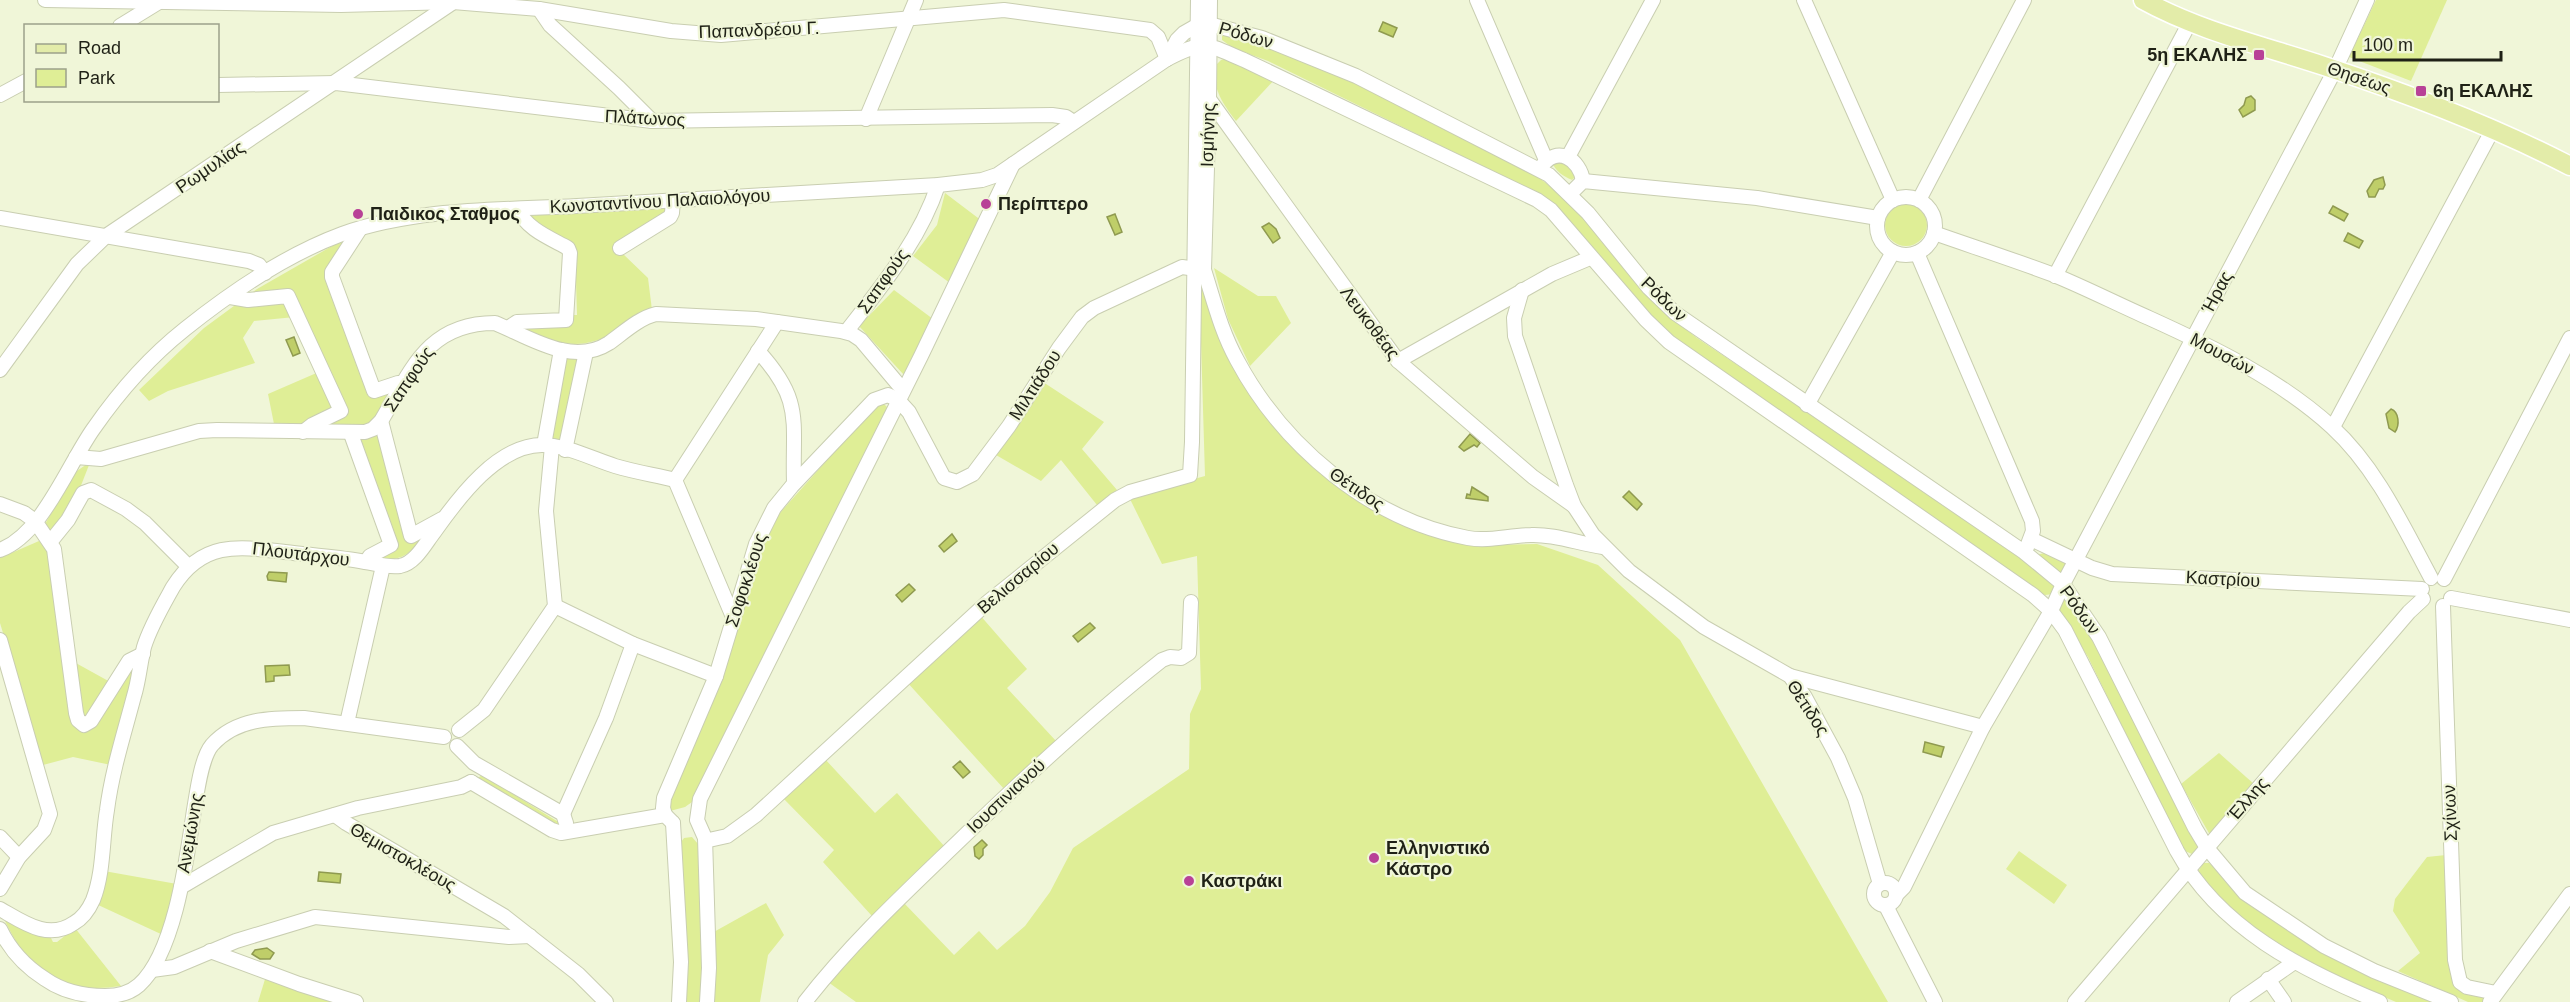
<svg xmlns="http://www.w3.org/2000/svg" width="2570" height="1002" font-family="Helvetica,sans-serif">
<rect width="100%" height="100%" fill="#f0f6d8"/>
<g fill="#dfee96">
<polygon points="2376,0 2447,0 2411,81 2349,57"/>
<path d="M1227 31 1317 63 1529 171C1585 207 1617 266 1665 311 1675 321 1686 329 1697 338L2015 551 2056 587 2053 594 2045 595 2038 592 1702 361 1665 329 1624 288 1535 192 1268 61 1233 48 1222 40V33Z"/>
<path d="M1230 57 1276 78 1236 121C1222 103 1214 91 1214 67L1221 60Z"/>
<path d="M1563 159 1576 176 1572 180C1563 176 1555 171 1552 162Z"/>
<polygon points="945,193 982,221 950,283 913,256 937,225"/>
<circle cx="1906" cy="225" r="21"/>
<path d="M667 206 664 215 622 253 648 278 652 310C601 342 582 357 524 330L525 314 577 315 575 246 524 216Z"/>
<path d="M346 238 348 241 327 273 370 391 397 387 380 416 410 540 428 533C409 553 405 562 375 559L397 543 354 429 274 424 268 394 328 368 295 317 254 321 243 338 255 363 168 391 149 401 139 390 204 328 257 289Z"/>
<polygon points="1214,268 1258,296 1276,296 1291,323 1250,366 1228,319"/>
<polygon points="1199,275 1232,362 1348,490 1487,545 1537,544 1598,565 1680,640 1888,1002 856,1002 828,982 903,902 954,955 979,931 997,950 1025,926 1050,892 1073,848 1189,769 1190,714 1201,689 1197,556 1162,564 1129,497 1205,476"/>
<polygon points="894,290 933,319 904,375 859,326"/>
<polygon points="564,357 579,360 562,443 548,441"/>
<polygon points="1043,382 1104,422 1082,449 1117,490 1097,505 1061,460 1041,481 996,455"/>
<polygon points="884,404 889,409 692,802 685,807 670,811 666,806 719,679 740,622 759,554 778,515 862,421 876,406"/>
<polygon points="87,464 89,465 73,506 52,533 44,526 74,473"/>
<polygon points="39,541 48,547 74,662 112,683 136,666 111,765 73,757 43,765 0,623 0,558"/>
<polygon points="2051,551 2071,562 2062,579 2037,555"/>
<polygon points="2063,598 2069,598 2099,647 2198,843 2198,851 2192,854 2185,851 2178,842 2088,657 2058,609"/>
<polygon points="979,614 1027,669 1007,688 1056,741 1005,790 906,681"/>
<polygon points="2219,753 2254,784 2210,835 2181,784"/>
<polygon points="824,758 875,813 897,793 945,847 872,916 823,862 834,850 782,797"/>
<polygon points="482,775 560,823 561,825 557,826 479,781 478,778"/>
<polygon points="692,837 698,844 703,1002 684,1002 679,845 684,838"/>
<polygon points="2019,851 2067,885 2054,904 2006,869"/>
<polygon points="2446,855 2449,964 2487,997 2484,1002 2468,1002 2398,971 2420,953 2393,911 2395,899 2427,857"/>
<path d="M2203 863H2209L2215 868C2227 881 2240 896 2254 907 2309 949 2374 974 2437 1002H2396L2319 969 2283 950 2241 919 2202 882 2198 872Z"/>
<polygon points="104,871 177,884 163,935 96,904"/>
<polygon points="766,903 784,935 768,955 760,1002 712,1002 712,933"/>
<path d="M6 918 51 938 53 942H57L75 928 121 986C62 995 30 973 5 921Z"/>
<polygon points="266,976 339,1002 258,1002"/>
</g>
<g fill="#bfce69" stroke="#8f9a50" stroke-width="1.5">
<polygon points="1383,22 1397,28 1393,37 1379,31"/>
<polygon points="2251,96 2255,100 2255,110 2243,117 2239,110 2244,105 2246,98"/>
<polygon points="2383,177 2385,185 2383,189 2379,189 2375,197 2369,197 2367,191 2374,180"/>
<polygon points="2333,206 2348,214 2344,221 2329,213"/>
<polygon points="1115,214 1122,232 1115,235 1107,217"/>
<polygon points="1269,223 1276,229 1280,238 1273,243 1262,227"/>
<polygon points="2348,233 2363,241 2359,248 2344,241"/>
<polygon points="294,337 300,353 293,356 286,340"/>
<path d="M2391 409C2399 412 2400 425 2395 432L2389 428 2386 414Z"/>
<polygon points="1470,434 1480,443 1477,447 1474,445 1464,451 1459,447"/>
<polygon points="1472,487 1488,497 1488,501 1466,498 1467,494 1470,495"/>
<polygon points="1629,491 1642,504 1637,510 1623,497"/>
<polygon points="952,534 957,541 944,552 939,546"/>
<polygon points="269,572 287,573 286,582 268,580 267,576"/>
<polygon points="909,584 915,590 902,602 896,595"/>
<polygon points="1090,623 1095,628 1078,642 1073,636"/>
<polygon points="289,665 290,675 274,676 274,681 266,682 265,666"/>
<polygon points="1925,742 1944,747 1941,757 1923,752"/>
<polygon points="960,761 970,772 963,778 953,767"/>
<polygon points="982,840 987,845 983,849 983,855 979,859 975,856 974,847"/>
<polygon points="319,872 341,874 340,883 318,881"/>
<polygon points="267,948 274,953 270,959 260,959 252,954 255,950"/>
</g>
<g fill="none" stroke-linecap="round" stroke-linejoin="round">
<defs>
<g id="minor">
<polyline points="45,0 341,5 453,2 539,9 671,31 721,35 1004,10 1150,30 1158,37 1167,59"/>
<polyline points="1477,0 1546,160"/>
<polyline points="1804,0 1893,200"/>
<polyline points="539,9 550,25 619,88 652,121"/>
<polyline points="120,26 159,2"/>
<polyline points="1167,59 1177,40 1184,33 1198,25 1209,24 1262,38 1356,76 1549,175 1588,213 1649,288 1675,313 2024,552 2063,584 2099,637 2195,828 2207,848 2245,893 2324,946 2374,971 2451,1002"/>
<polyline points="218,85 336,83 652,121 1052,115 1066,117 1072,121"/>
<polyline points="0,95 26,81"/>
<polyline points="1209,99 1398,361 1533,477 1574,506"/>
<polyline points="866,119 916,0"/>
<polyline points="1568,157 1653,0"/>
<path d="M1542 166C1557 145 1580 159 1583 181"/>
<polyline points="1570,194 1583,181 1757,198 1878,218"/>
<circle cx="1906" cy="226" r="29"/>
<polyline points="1919,200 2024,0"/>
<polyline points="0,218 249,261 259,265 265,273"/>
<polyline points="360,229 332,272 332,277 374,391 398,383 404,384"/>
<path d="M1934 233C1974 247 2014 260 2054 275 2086 288 2117 304 2149 318 2213 347 2279 379 2332 427 2376 467 2403 526 2431 578"/>
<polyline points="620,248 670,217 672,213 673,200"/>
<polyline points="1917,253 2032,521 2033,531 2027,547"/>
<polyline points="1204,270 1209,99 1210,0"/>
<polyline points="2055,276 2190,22"/>
<polyline points="1522,290 1514,318 1515,336 1566,485 1574,506 1593,535 1629,571 1704,627 1790,676 1805,697 1838,758 1855,798 1880,884"/>
<polyline points="230,297 248,300 288,296 341,411 312,425 303,432"/>
<path d="M508 328 517 322 566 320 570 253 568 248C550 238 526 229 518 209"/>
<path d="M846 332C881 287 920 240 938 185"/>
<path d="M758 351C804 401 792 421 794 483"/>
<polyline points="1398,361 1552,274 1590,258"/>
<polyline points="0,370 77,264 106,236 452,3"/>
<polyline points="1807,405 1893,252"/>
<polyline points="381,421 411,536 442,519"/>
<polyline points="2333,427 2493,129"/>
<polyline points="351,434 391,545 370,556 366,562"/>
<polyline points="544,445 561,350"/>
<polyline points="565,450 586,352"/>
<path d="M76 457 101 459 199 431 217 430 365 432 373 429 381 421C411 371 427 323 495 323 529 337 572 367 609 343 623 333 639 318 656 314L756 319 841 331 852 334 861 340 903 390"/>
<polyline points="675,480 777,322"/>
<polyline points="0,504 24,513 35,521 54,549 76,713 78,720 84,725 91,721 129,661 143,654"/>
<polyline points="2031,539 2092,568 2112,574 2422,589"/>
<polyline points="51,541 68,520 83,493 91,490 126,509 145,523 188,566"/>
<path d="M0 550C43 534 68 464 94 428 119 392 151 356 185 329 230 293 288 254 342 234 416 208 500 210 577 206 697 199 818 192 938 185L982 180 997 175 1167 59C1205 39 1206 44 1244 60L1537 200 1551 210 1646 320 1669 342 2033 595 2051 611 2065 630 2177 851C2219 928 2302 970 2380 1002"/>
<polyline points="2444,579 2570,338"/>
<polyline points="2451,598 2570,620"/>
<polyline points="555,606 633,644 716,676"/>
<polyline points="2443,606 2455,960 2460,982 2467,987 2496,993"/>
<polyline points="0,640 50,814 44,830 19,857 0,889"/>
<polyline points="1790,676 1983,727"/>
<polyline points="347,723 383,566"/>
<polyline points="459,730 484,710 555,606 546,511 552,446"/>
<polyline points="457,746 474,763 563,814 566,823"/>
<polyline points="471,782 552,830 561,833 665,815 673,823"/>
<polyline points="563,814 606,718 633,644"/>
<polyline points="335,815 346,823 504,916 578,974 606,1002"/>
<path d="M665 815 663 808 664 798 716 676 756 544 774 508 792 486 874 400 888 395 898 400 909 412 944 478 957 482 973 474 1009 426 1059 348 1082 317 1094 308 1182 267 1204 270C1214 301 1221 331 1237 360 1283 446 1370 520 1468 538 1489 542 1510 535 1531 535 1555 534 1580 544 1603 547"/>
<polyline points="673,823 681,962 679,1002"/>
<polyline points="0,837 19,857"/>
<polyline points="705,838 709,840 727,836 756,815 988,602 1115,500 1130,492 1190,475 1192,442 1198,0"/>
<circle cx="1885" cy="894" r="11"/>
<polyline points="181,887 273,833 358,808 461,787 471,782"/>
<polyline points="1897,894 1904,887 1983,727 2051,611 2063,584 2335,70 2367,0"/>
<polyline points="1886,906 1935,1002"/>
<path d="M0 909C23 922 48 941 74 923 83 918 89 909 93 900 104 872 102 839 107 810 112 771 124 734 134 696 139 680 140 663 144 647 150 627 163 605 173 587 202 541 237 546 285 552 310 555 335 557 360 561 374 563 387 568 400 566 416 563 426 542 435 531 459 497 498 445 542 445 566 445 593 459 615 466 635 472 655 475 675 480L733 617"/>
<path d="M0 929C10 950 26 967 45 979 62 991 84 996 105 996 118 996 129 994 139 985 175 953 187 857 194 810 197 793 201 758 212 745 236 718 271 718 304 718L444 737"/>
<polyline points="210,951 299,984 356,1002"/>
<polyline points="152,970 174,967 236,941 315,917 509,937 530,936"/>
<polyline points="2268,979 2284,1002"/>
<polyline points="707,1002 709,968 705,838 697,820 700,799 921,356 1013,164"/>
<path d="M805 1002C851 943 905 893 959 841 1024 778 1091 716 1162 660L1170 657 1181 658 1189 653 1191 602"/>
<polyline points="2075,1002 2409,612 2423,599"/>
<polyline points="2237,1002 2293,963"/>
<polyline points="2490,1002 2570,894"/>
</g>
<path id="major" d="M2143 0C2199 31 2264 46 2324 66 2409 94 2491 125 2570 166"/>
</defs>
<use href="#minor" stroke="#c9ceb1" stroke-width="16"/>
<use href="#major" stroke="#fff" stroke-width="21"/>
<use href="#minor" stroke="#fff" stroke-width="14"/>
<use href="#major" stroke="#e3eca9" stroke-width="18"/>
</g>
<g fill="#b84197" stroke="#f0f6d8" stroke-width="2">
<rect x="2253" y="49" width="12" height="12" rx="3"/>
<rect x="2415" y="85" width="12" height="12" rx="3"/>
<circle cx="986" cy="204" r="6"/>
<circle cx="358" cy="214" r="6"/>
<circle cx="1374" cy="858" r="6"/>
<circle cx="1189" cy="881" r="6"/>
</g>
<g text-anchor="middle" dominant-baseline="central" stroke-width="4.5" stroke-linejoin="round" paint-order="stroke">
<g font-size="18" fill="#1f2116" stroke="#f0f6d8">
<text transform="translate(759 30) rotate(-2)">Παπανδρέου Γ.</text>
<text transform="translate(1246 35) rotate(16)">Ρόδων</text>
<text transform="translate(2359 78) rotate(19)">Θησέως</text>
<text transform="translate(645 118) rotate(3)">Πλάτωνος</text>
<text transform="translate(1208 135) rotate(-88)">Ισμήνης</text>
<text transform="translate(210 167) rotate(-34)">Ρωμυλίας</text>
<text transform="translate(660 201) rotate(-3)">Κωνσταντίνου Παλαιολόγου</text>
<text transform="translate(883 281) rotate(-55)">Σαπφούς</text>
<text transform="translate(2217 292) rotate(-62)">Ήρας</text>
<text transform="translate(1664 299) rotate(44)">Ρόδων</text>
<text transform="translate(1370 323) rotate(53)">Λευκοθέας</text>
<text transform="translate(2222 354) rotate(28)">Μουσών</text>
<text transform="translate(409 379) rotate(-56)">Σαπφούς</text>
<text transform="translate(1035 385) rotate(-57)">Μιλτιάδου</text>
<text transform="translate(1357 489) rotate(34)">Θέτιδος</text>
<text transform="translate(301 554) rotate(7)">Πλουτάρχου</text>
<text transform="translate(1018 578) rotate(-40)">Βελισσαρίου</text>
<text transform="translate(2223 579) rotate(3)">Καστρίου</text>
<text transform="translate(746 580) rotate(-72)">Σοφοκλέους</text>
<text transform="translate(2080 610) rotate(54)">Ρόδων</text>
<text transform="translate(1808 708) rotate(57)">Θέτιδος</text>
<text transform="translate(1006 796) rotate(-43)">Ιουστινιανού</text>
<text transform="translate(2248 799) rotate(-49)">Έλλης</text>
<text transform="translate(2450 813) rotate(-92)">Σχίνων</text>
<text transform="translate(190 833) rotate(-80)">Ανεμώνης</text>
<text transform="translate(403 857) rotate(30)">Θεμιστοκλέους</text>
</g>
<g font-size="18" font-weight="bold" fill="#1f2116" stroke="#f0f6d8" text-anchor="start">
<text x="2247" y="55" text-anchor="end">5η ΕΚΑΛΗΣ</text>
<text x="2433" y="91">6η ΕΚΑΛΗΣ</text>
<text x="998" y="204">Περίπτερο</text>
<text x="370" y="214">Παιδικος Σταθμος</text>
<text x="1386" y="848">Ελληνιστικό<tspan x="1386" dy="21">Κάστρο</tspan></text>
<text x="1201" y="881">Καστράκι</text>
</g>
</g>
<rect x="24" y="24" width="195" height="78" fill="#f0f6d8" stroke="#9ca18a" stroke-width="1.5"/>
<rect x="36" y="44" width="30" height="9" fill="#e3eca9" stroke="#9ca18a" stroke-width="1.5"/>
<text x="78" y="54" font-size="18" fill="#1f2116">Road</text>
<rect x="36" y="69" width="30" height="18" fill="#dfee96" stroke="#9ca18a" stroke-width="1.5"/>
<text x="78" y="84" font-size="18" fill="#1f2116">Park</text>
<path d="M2354 51v9h147v-9" fill="none" stroke="#1f2116" stroke-width="3"/>
<text x="2363" y="51" font-size="18" fill="#1f2116" stroke="#f0f6d8" stroke-width="4.5" paint-order="stroke">100 m</text>
</svg>
